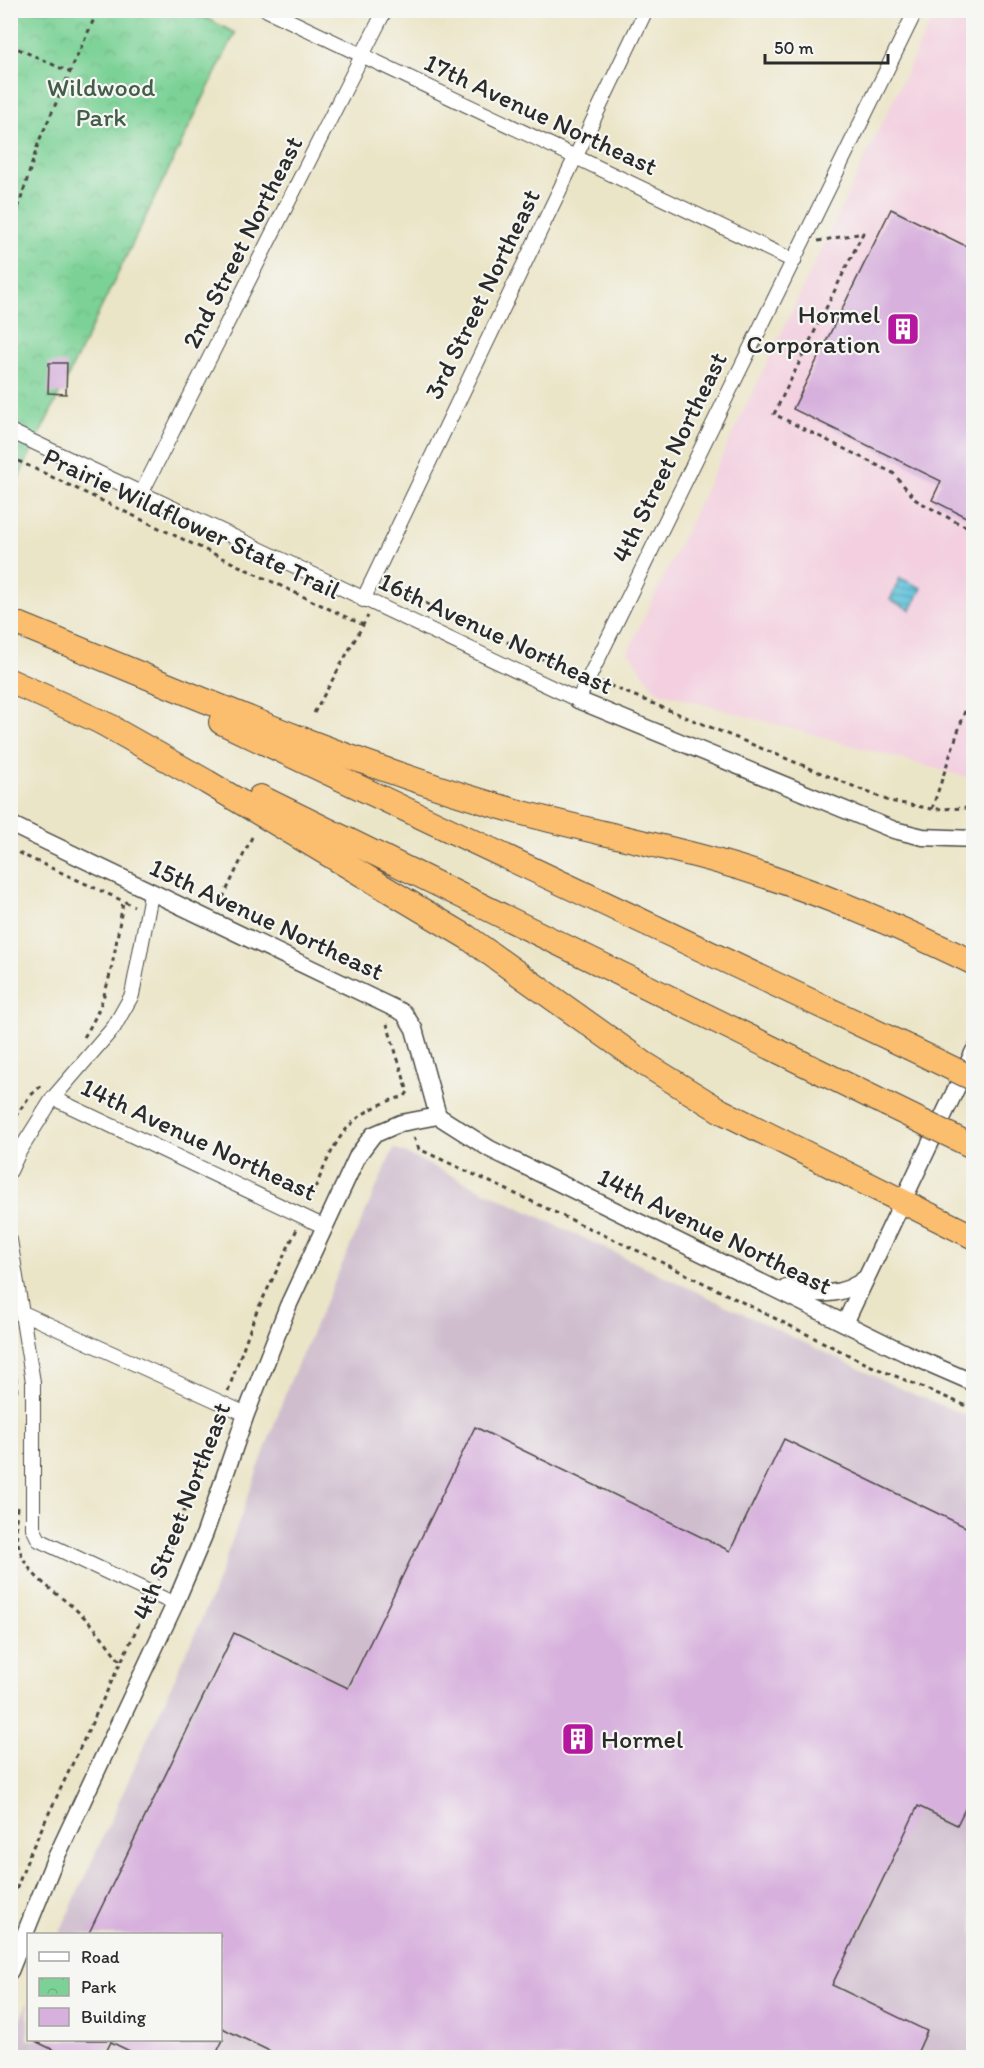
<svg xmlns="http://www.w3.org/2000/svg" width="984" height="2068" font-family="Itim,sans-serif">
<defs>
<pattern id="park-crowns" width="20" height="18" patternUnits="userSpaceOnUse" patternTransform="scale(1.5)"><rect width="20" height="18" fill="#7cd296"/><path d="M2 6a3 3 0 1 1 6 0M12 15a3 3 0 1 1 6 0" fill="none" stroke="#6bb481"/></pattern>
<pattern id="water-rules" width="6" height="5" patternUnits="userSpaceOnUse" patternTransform="scale(1.5)"><rect width="6" height="5" fill="#5dc1db"/><path d="M0 2.5h6" fill="none" stroke="#4d9db2"/></pattern>
</defs>
<rect width="100%" height="100%" fill="#f6f6f2"/>
<filter id="ink" filterUnits="userSpaceOnUse"><feTurbulence type="fractalNoise" baseFrequency=".0167" numOctaves="2"/><feDisplacementMap in="SourceGraphic" scale="12" xChannelSelector="R" yChannelSelector="G"/><feConvolveMatrix kernelMatrix="1 2 1 2 8 2 1 2 1" color-interpolation-filters="sRGB"/></filter>
<filter id="wash" filterUnits="userSpaceOnUse"><feTurbulence type="fractalNoise" baseFrequency=".008" numOctaves="4" result="noise"/><feDisplacementMap in="SourceGraphic" scale="24" xChannelSelector="R" yChannelSelector="G"/><feGaussianBlur stdDeviation="1.35" result="paint"/><feColorMatrix in="noise" values="0 0 0 0 0 0 0 0 0 0 0 0 0 0 0 0 0 1.4 0 .05"/><feComposite in="paint" operator="in"/></filter>
<g filter="url(#wash)">
<rect width="100%" height="100%" fill="#ebe5c7"/>
<polygon fill="#f3cfdf" points="936,11 973,11 973,779 656,691 628,651"/>
<polygon fill="#cfbdce" points="394,1148 908,1392 973,1418 973,2057 11,2058 11,2041 28,2001 28,2040 220,2040 220,1934 59,1934 212,1596 288,1386"/>
<polygon fill="url(#park-crowns)" stroke="#547e60" stroke-width="1.5" points="11,11 193,11 235,33 11,493"/>
<polygon fill="url(#water-rules)" stroke="#447683" stroke-width="1.5" points="900,578 922,588 911,610 890,600"/>
<g id="blocks">
<g fill="#d7b0dd">
<polygon points="891,209 974,250 974,521 932,500 941,481 793,409"/>
<polygon points="49,363 67,363 66,394 48,393"/>
<polygon points="475,1427 730,1551 784,1439 974,1531 974,1791 957,1825 918,1806 832,1985 927,2031 915,2058 284,2058 220,2027 220,1935 88,1935 234,1633 348,1688"/>
<polygon points="33,2040 223,2040 214,2058 144,2058 111,2042 103,2058 70,2058"/>
</g>
</g>
</g>
<g filter="url(#ink)">
<use href="#blocks" fill-opacity="0" stroke="#484742" stroke-width="1.5"/>
<g fill="none" stroke-linecap="round" stroke-linejoin="round">
<defs>
<g id="minor">
<polyline points="267,10 794,261"/>
<polyline points="10,431 578,700 916,10"/>
<polyline points="141,494 385,10"/>
<polyline points="363,600 646,10"/>
<polyline points="53,1098 323,1226"/>
<polyline points="10,1171 19,1152 53,1098 114,1027 132,995 151,894"/>
<polyline points="10,1240 33,1382 33,1528 39,1540 175,1604"/>
<polyline points="23,1313 246,1414"/>
</g>
<g id="tertiary">
<polyline points="578,700 894,830 923,837 974,839"/>
<polyline points="10,824 404,1013 414,1029 438,1116"/>
<polyline points="438,1116 490,1149 905,1353 974,1383"/>
<path d="M786 1288C815 1295 842 1298 866 1278"/>
<polyline points="845,1323 974,1051"/>
<polyline points="10,1971 53,1864 175,1604 205,1533 246,1414 288,1306 358,1155 373,1135 401,1123 438,1116"/>
</g>
<g id="motorway">
<path d="M21 625C176 688 330 756 491 804 565 826 640 840 713 860 804 885 889 922 974 963"/>
<polyline points="10,681 112,727"/>
<polyline points="99,721 207,782 467,937 645,1064 721,1111 974,1237"/>
<polyline points="221,722 908,1047"/>
<polyline points="260,797 886,1104"/>
</g>
</defs>
<use href="#minor" stroke="#484742" stroke-width="16"/>
<use href="#tertiary" stroke="#484742" stroke-width="19"/>
<use href="#motorway" stroke="#484742" stroke-width="26"/>
<g stroke="#484742" stroke-width="3" stroke-dasharray="4.5 4.5" stroke-linecap="butt">
<polyline points="10,45 69,72"/>
<polyline points="10,234 39,141 98,10"/>
<polyline points="818,241 863,233 774,414 893,473 916,500 960,524 974,528"/>
<polyline points="10,457 363,625"/>
<polyline points="387,593 392,587 574,674"/>
<polyline points="601,682 889,801 932,809 974,808"/>
<polyline points="314,713 368,616"/>
<polyline points="932,809 974,684"/>
<polyline points="10,849 134,906"/>
<polyline points="219,906 252,837"/>
<path d="M84 1037C111 996 115 948 123 902"/>
<polyline points="10,1124 29,1097 43,1084"/>
<polyline points="414,1137 419,1149 649,1256 869,1365 974,1409"/>
<path d="M308 1204C334 1147 339 1114 405 1096L408 1092 387 1024"/>
<polyline points="16,1378 17,1395"/>
<polyline points="228,1391 255,1315 297,1229"/>
<path d="M17 1507C10 1576 47 1580 88 1621 100 1633 110 1648 120 1661"/>
<polyline points="159,1580 218,1417"/>
<polyline points="10,1906 30,1853 148,1605"/>
</g>
<use href="#minor" stroke="#fff" stroke-width="14"/>
<use href="#tertiary" stroke="#fff" stroke-width="16"/>
<use href="#motorway" stroke="#fbbd6e" stroke-width="24"/>
<defs>
<g id="motorway-bridge">
<polyline points="908,1047 974,1079"/>
<polyline points="886,1104 974,1147"/>
</g>
</defs>
<use href="#motorway-bridge" stroke="#484742" stroke-width="26" stroke-linecap="butt"/>
<use href="#motorway-bridge" stroke="#fbbd6e" stroke-width="24"/>
</g>
</g>
<defs>
<symbol id="building-square" viewBox="-11 -11 22 22"><rect x="-9" y="-9" width="18" height="18" rx="4" fill="#b5179e" stroke="#f6f6f2"/><path d="M-4-6H4V6H1V3H-1V6H-4ZM-2.5-4.3h1.7v1.8h-1.7ZM.8-4.3h1.7v1.8H.8ZM-2.5-1h1.7V.8h-1.7ZM.8-1h1.7V.8H.8Z" fill="#fff"/></symbol>
</defs>
<g fill-rule="evenodd">
<use href="#building-square" x="884" y="310" width="38" height="38"/>
<use href="#building-square" x="559" y="1720" width="38" height="38"/>
</g>
<g text-anchor="middle" dominant-baseline="central" stroke-width="4.5" stroke-linejoin="round" paint-order="stroke">
<g font-size="26" fill="#435d4b" stroke="#f6f6f2">
<text x="101" y="87">Wildwood<tspan x="101" dy="30">Park</tspan></text>
</g>
<g font-size="26" fill="#2b2b2b" stroke="#f6f6f2">
<text transform="translate(541 114) rotate(25)">17th Avenue Northeast</text>
<text transform="translate(242 242) rotate(-63)">2nd Street Northeast</text>
<text transform="translate(482 294) rotate(-64)">3rd Street Northeast</text>
<text transform="translate(669 457) rotate(-64)">4th Street Northeast</text>
<text transform="translate(192 523) rotate(25)">Prairie Wildflower State Trail</text>
<text transform="translate(496 633) rotate(25)">16th Avenue Northeast</text>
<text transform="translate(267 919) rotate(25)">15th Avenue Northeast</text>
<text transform="translate(199 1139) rotate(25)">14th Avenue Northeast</text>
<text transform="translate(715 1231) rotate(26)">14th Avenue Northeast</text>
<text transform="translate(181 1511) rotate(-69)">4th Street Northeast</text>
</g>
<g font-size="26" fill="#2b2b2b" stroke="#f6f6f2" text-anchor="end">
<text x="880" y="314">Hormel<tspan x="880" dy="30">Corporation</tspan></text>
<text x="601" y="1739" text-anchor="start">Hormel</text>
</g>
</g>
<rect width="984" height="2068" fill="none" stroke="#f6f6f2" stroke-width="36"/>
<rect x="27" y="1933" width="195" height="108" fill="#f6f6f2" stroke="#a5a5a2" stroke-width="1.5"/>
<rect x="39" y="1952" width="30" height="9" fill="#ffffff" stroke="#a5a5a2" stroke-width="1.5"/>
<text x="81" y="1963" font-size="18" fill="#2b2b2b">Road</text>
<rect x="39" y="1978" width="30" height="18" fill="url(#park-crowns)" stroke="#a5a5a2" stroke-width="1.5"/>
<text x="81" y="1993" font-size="18" fill="#2b2b2b">Park</text>
<rect x="39" y="2008" width="30" height="18" fill="#d7b0dd" stroke="#a5a5a2" stroke-width="1.5"/>
<text x="81" y="2023" font-size="18" fill="#2b2b2b">Building</text>
<path d="M765 54v9h123v-9" fill="none" stroke="#2b2b2b" stroke-width="3"/>
<text x="774" y="54" font-size="18" fill="#2b2b2b" stroke="#f6f6f2" stroke-width="4.5" paint-order="stroke">50 m</text>
</svg>
